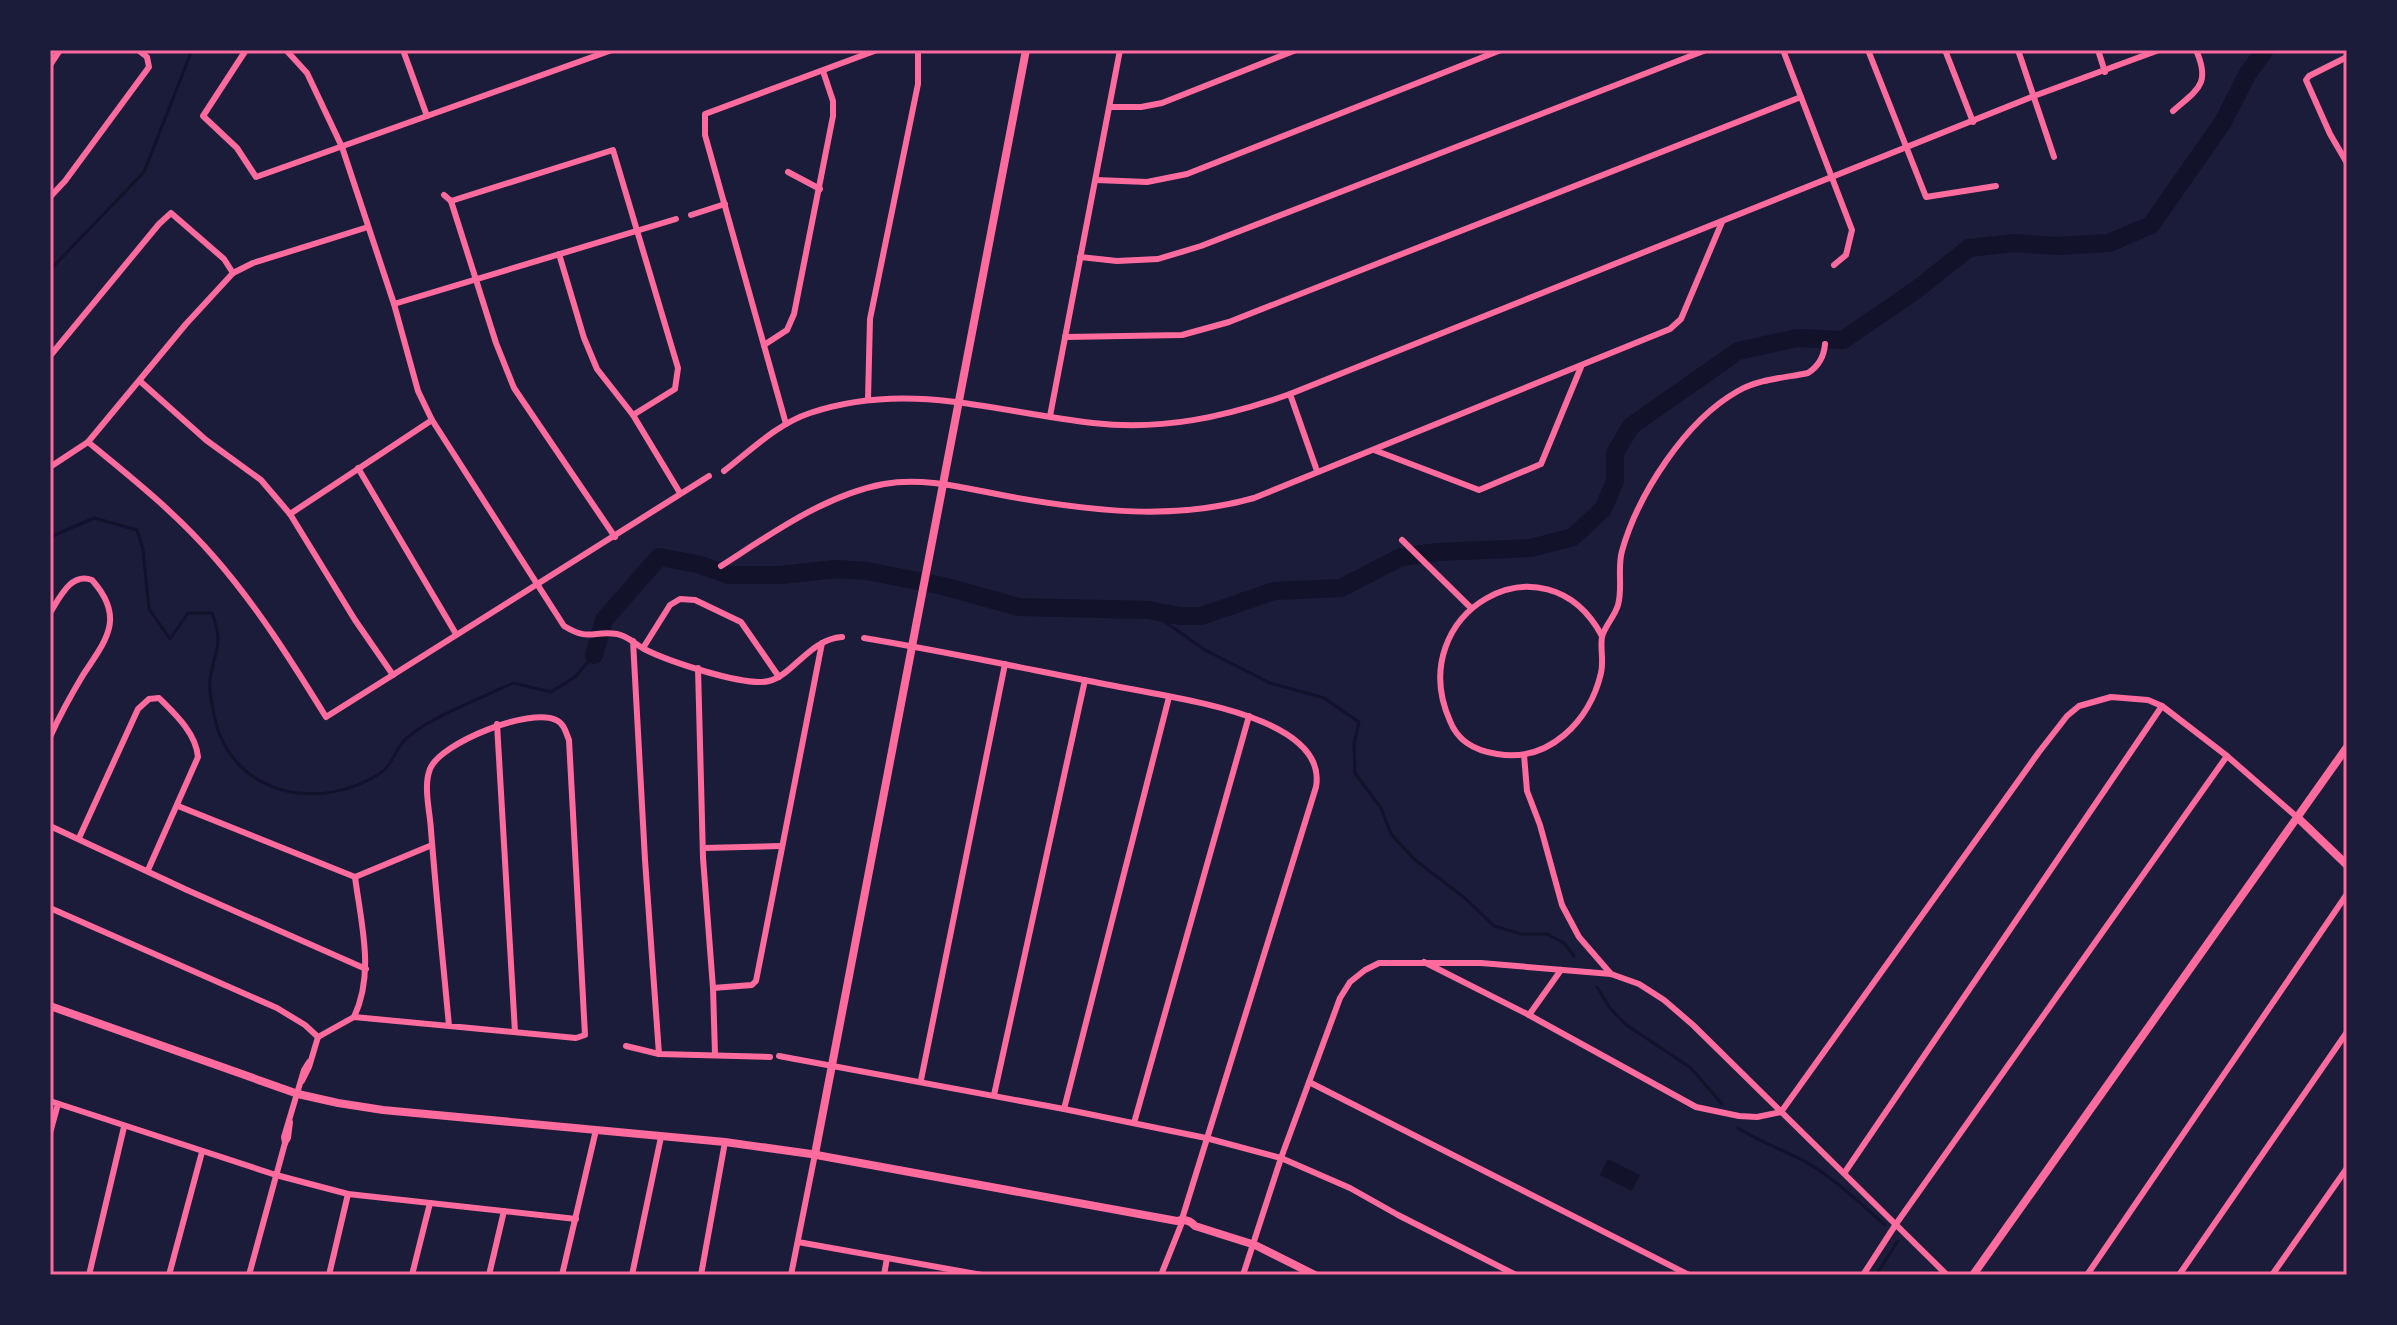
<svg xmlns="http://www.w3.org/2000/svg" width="2397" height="1325" font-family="Literata,serif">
<rect width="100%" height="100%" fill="#1b1b3a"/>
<polygon fill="#12122b" points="1608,1159 1640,1175 1632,1191 1600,1175"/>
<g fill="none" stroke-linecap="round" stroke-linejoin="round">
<g stroke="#12122b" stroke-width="3">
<polyline points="50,270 144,172 192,50"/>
<path d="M50 537 94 518 137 530 143 549 149 609 170 639 188 613H212C224 646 215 648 210 679 208 689 215 722 219 733 245 799 324 809 379 774 393 766 396 745 409 736 435 715 482 698 513 683L551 692 575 677 594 655"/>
<polyline points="1148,610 1205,650 1270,683 1324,698 1359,722 1354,744 1355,773 1381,808 1391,834 1414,859 1466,899 1494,926 1521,934 1547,934 1564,943 1574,956"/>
<polyline points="1597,987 1610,1008 1625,1024 1691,1068 1722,1104"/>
<path d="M1738 1128C1760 1142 1783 1150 1806 1162 1835 1179 1860 1203 1885 1225"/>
<polyline points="1876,1275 1898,1241"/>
</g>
<polyline stroke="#12122b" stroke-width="18" points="594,655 604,620 659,557 697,564 729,575 781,575 836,569 867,571 943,586 1019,607 1148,610 1180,616 1201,616 1274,591 1341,588 1401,557 1438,552 1531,548 1573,537 1603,509 1615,481 1615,453 1631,426 1738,351 1797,338 1843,340 1916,290 1969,248 2014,243 2057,246 2109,243 2151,225 2223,122 2248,73 2265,50"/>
<g stroke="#ff6b9d" stroke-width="6">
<polyline points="246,50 203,116 237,148 256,177 612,50"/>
<path d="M286 50 307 73 342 147 394 304 418 391 432 420 564 626C590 642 593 630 617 634 628 636 635 644 644 649 668 661 744 687 769 681 793 675 810 639 842 637"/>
<polyline points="403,50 427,116"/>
<polyline points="1783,50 1852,230 1846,255 1834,265"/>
<polyline points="1868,50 1926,197 1996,186"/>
<polyline points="1945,50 1973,122"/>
<polyline points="2018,50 2054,157"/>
<polyline points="2098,50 2105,72"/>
<polyline points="2347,57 2309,76 2306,80 2330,134 2347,163"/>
<polyline points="50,65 60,50"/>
<polyline points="1110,107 1141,107 1162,103 1296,50"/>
<path d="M2173 111C2198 89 2211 84 2196 50"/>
<polyline points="788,172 820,189"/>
<polyline points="1096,180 1147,182 1187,174 1501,50"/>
<polyline points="444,195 451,201 496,343 514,388 615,537"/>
<polyline points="50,197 65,181 149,67 147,57 138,50"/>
<polyline points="451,201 613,150 678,368 675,389 633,415"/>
<polyline points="691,215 725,204"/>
<polyline points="559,254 584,338 597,369 633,415 680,493"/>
<polyline points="1080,257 1117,261 1158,259 1201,246 1706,50"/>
<polyline points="394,304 676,219"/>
<polyline points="1065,337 1182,335 1229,322 1801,97"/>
<polyline points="764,345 787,330 794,314 833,116 833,101 823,71"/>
<polyline points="50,356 159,224 171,213 224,259 233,273"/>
<polyline points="141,382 206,440 261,480 290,514 355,620 393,675"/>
<polyline points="1290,394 1317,471"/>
<polyline points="868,399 870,319 918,84 918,50"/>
<polyline points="1050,416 1120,50"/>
<polyline points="786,424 705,135 705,114 877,50"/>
<path d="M88 442C132 478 177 514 214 557 257 606 292 662 326 717L709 476"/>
<polyline points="1374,450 1479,490 1541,464 1581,367"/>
<polyline points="50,467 88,442 186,324 233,273 253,263 368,227"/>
<polyline points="358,468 456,634"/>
<path d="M724 471C750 451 777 424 810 413 909 380 994 412 1093 423 1162 431 1225 417 1290 394L2034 96 2159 50"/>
<polyline points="290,514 432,420"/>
<polyline points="1402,540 1471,608"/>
<path d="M721 566C771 534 825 495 884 484 926 476 971 490 1012 497 1093 511 1173 521 1254 498L1670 329 1681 319 1722 222"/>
<path d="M50 613C60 597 71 572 92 580 126 618 106 640 83 675 71 695 60 715 50 737"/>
<path d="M1602 636C1545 530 1402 613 1450 721 1458 742 1477 751 1497 754 1549 763 1590 721 1601 673 1604 661 1600 648 1602 637 1604 627 1615 616 1618 605 1623 587 1617 569 1622 551 1638 494 1686 420 1738 391 1759 379 1784 378 1808 373 1819 366 1824 357 1825 344"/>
<path d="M864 638C948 652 1032 670 1115 686 1161 695 1221 704 1263 722 1291 734 1322 754 1316 787L1182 1219"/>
<polyline points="633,641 645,860 659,1054"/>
<polyline points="643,648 670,605 680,599 695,600 741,622 779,677"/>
<polyline points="698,668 703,858 713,988 715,1054"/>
<polyline points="497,724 515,1032"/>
<polyline points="1524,755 1527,791 1540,825 1562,905 1579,937 1611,974"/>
<polyline points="178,806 355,877 432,845"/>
<polyline points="50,826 187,890 366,969"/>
<path d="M79 838 138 709 149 699 159 698C175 714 196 733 198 757L148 870"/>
<polyline points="703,848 781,846"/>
<polyline points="50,908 277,1008 305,1025 318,1037"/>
<polyline points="1424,962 1529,1015 1696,1107 1739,1116 1757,1117 1781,1112 2039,752 2067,716 2079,706 2111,697 2148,700 2162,706 2227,756 2297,817"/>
<polyline points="713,988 752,985 756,981 822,643"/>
<polyline points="1529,1015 1561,970"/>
<path d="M354 1017C375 973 361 923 355 877"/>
<path d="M318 1037 354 1017 576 1038 585 1035 569 740C566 733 564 723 556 720 530 707 440 743 430 769 423 786 430 812 431 830 436 895 443 961 449 1026"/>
<polyline points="626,1046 659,1054 770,1057"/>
<polyline points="779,1056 1064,1109 1206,1138 1281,1158 1350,1188 1398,1215 1516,1275"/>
<polyline points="921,1080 1005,664"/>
<polyline points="302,1081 309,1067 318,1037"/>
<polyline points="1309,1082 1689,1275"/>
<polyline points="994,1095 1085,680"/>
<polyline points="50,1101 276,1175 348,1194 576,1219"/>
<polyline points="1064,1109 1169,697"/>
<polyline points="1134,1123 1249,716"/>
<polyline points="50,1133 58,1104"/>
<polyline points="285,1143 284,1137 304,1070 309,1062"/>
<polyline points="1845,1172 2162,706"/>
<polyline points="798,1242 982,1275"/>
<polyline points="89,1275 124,1127"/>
<polyline points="169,1275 202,1152"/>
<polyline points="249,1275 285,1143 288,1138 290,1122"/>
<polyline points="329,1275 348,1194"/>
<polyline points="412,1275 430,1203"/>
<polyline points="489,1275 504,1211"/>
<polyline points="562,1275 596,1130"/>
<polyline points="632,1275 661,1137"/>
<polyline points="701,1275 725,1142"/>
<polyline points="791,1275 815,1154"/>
<polyline points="884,1275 887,1258"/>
<polyline points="1161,1275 1181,1225"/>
<polyline points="1243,1275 1281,1158 1340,998 1350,982 1365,970 1379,963 1481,963 1611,974 1639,984 1664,1000 1693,1025 1947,1275"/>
<polyline points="1863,1275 1896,1224 2227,756"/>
<polyline points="2087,1275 2347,894"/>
<polyline points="2179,1275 2347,1032"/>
<polyline points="2272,1275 2347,1168"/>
</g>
<g stroke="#ff6b9d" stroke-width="8">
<polyline points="2297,817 2347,865"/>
<path d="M50 1006 298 1094 338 1103 383 1110 725 1142 811 1154 1177 1221C1184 1219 1190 1220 1195 1226L1255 1245 1315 1275"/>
<polyline points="815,1154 1026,50"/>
<polyline points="1973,1275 2347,747"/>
</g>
</g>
<rect width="2397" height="1325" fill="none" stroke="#1b1b3a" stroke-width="104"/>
<rect x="52" y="52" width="2293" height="1221" fill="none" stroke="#ff6b9d" stroke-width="3"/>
</svg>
